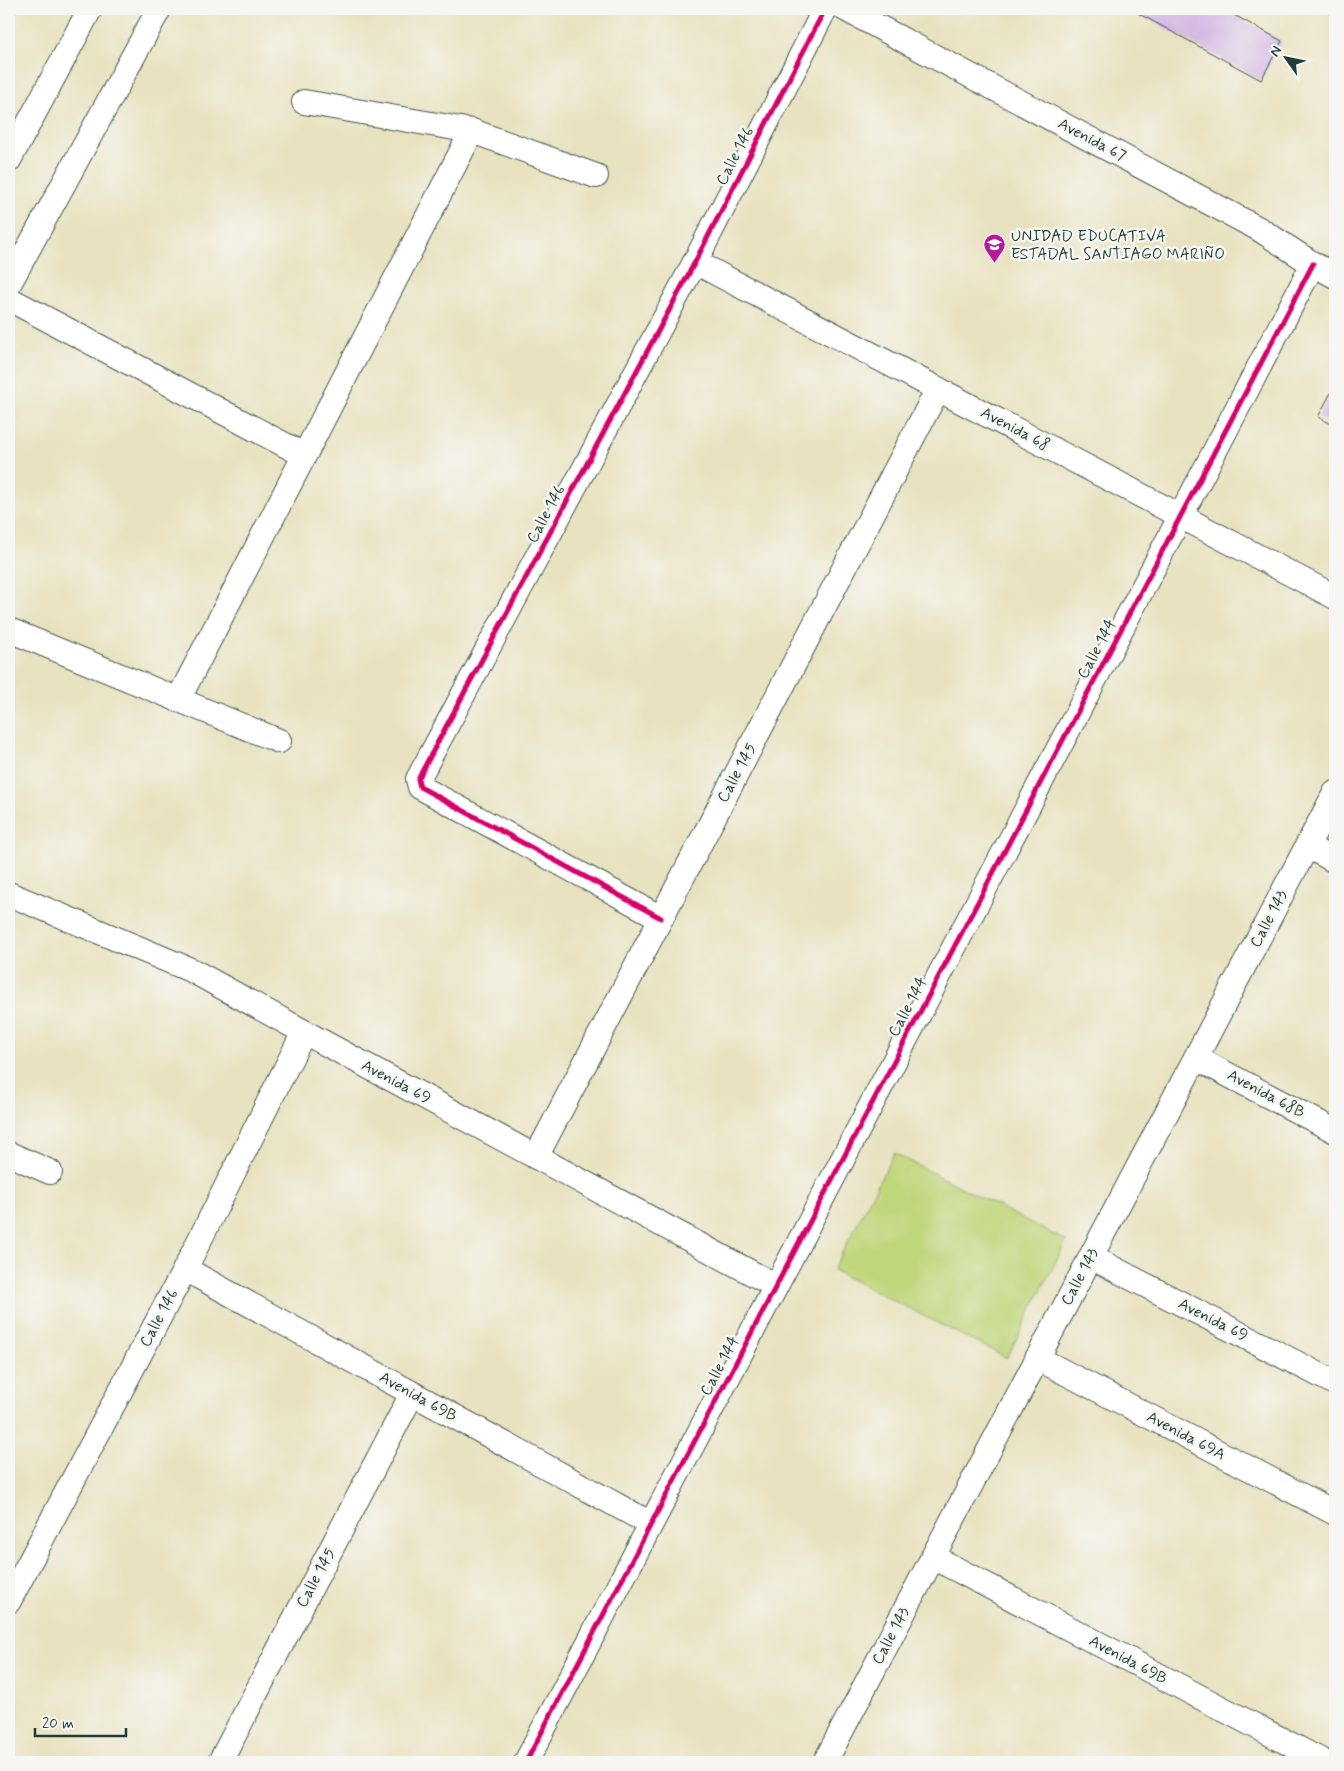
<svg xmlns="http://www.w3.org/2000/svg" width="1344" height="1771" font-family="Mynerve,sans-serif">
<rect width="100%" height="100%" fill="#f6f6f2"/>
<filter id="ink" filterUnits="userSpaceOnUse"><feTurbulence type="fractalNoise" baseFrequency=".02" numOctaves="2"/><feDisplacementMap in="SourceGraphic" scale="10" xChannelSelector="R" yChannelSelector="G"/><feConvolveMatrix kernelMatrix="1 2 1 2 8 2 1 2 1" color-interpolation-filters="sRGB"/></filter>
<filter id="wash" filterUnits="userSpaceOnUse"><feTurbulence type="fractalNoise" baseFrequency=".0096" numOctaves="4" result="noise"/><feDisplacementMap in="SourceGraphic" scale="20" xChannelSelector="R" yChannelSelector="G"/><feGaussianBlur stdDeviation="1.12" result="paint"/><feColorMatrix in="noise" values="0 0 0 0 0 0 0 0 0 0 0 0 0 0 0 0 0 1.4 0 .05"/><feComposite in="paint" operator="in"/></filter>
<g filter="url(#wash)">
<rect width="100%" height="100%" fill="#e9e2c0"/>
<polygon fill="#c0d67a" stroke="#708a57" points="894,1153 1066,1241 1007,1358 833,1270"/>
<g id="blocks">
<g fill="#d2b4e3">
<polygon points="1130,9 1223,9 1282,41 1261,80"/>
<polygon points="1335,385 1335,426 1318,417"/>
</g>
</g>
</g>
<g filter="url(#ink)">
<use href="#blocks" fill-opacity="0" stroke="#3d5649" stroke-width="1"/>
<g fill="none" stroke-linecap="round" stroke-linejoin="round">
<defs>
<g id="street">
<polyline points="845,9 1259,229 1313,264 1335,276"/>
<polyline points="304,102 472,131 596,176"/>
<polyline points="9,160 90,9"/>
<polyline points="695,262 1335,597"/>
<polyline points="9,284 159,9"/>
<polyline points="9,299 304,455"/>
<polyline points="9,630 279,741"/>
<polyline points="178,700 472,131"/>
<polyline points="1307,846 1335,861"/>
<polyline points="9,894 193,971 304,1032 776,1286"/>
<polyline points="661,918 420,787 418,779 695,262 825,9"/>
<polyline points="1196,1058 1335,1131"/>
<polyline points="9,1154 50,1172"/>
<polyline points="536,1157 938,389"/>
<polyline points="1091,1257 1335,1383"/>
<polyline points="185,1269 651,1524"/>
<polyline points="1037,1358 1335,1513"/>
<polyline points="933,1557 1324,1762"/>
<polyline points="9,1601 185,1269 304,1032"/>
<polyline points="220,1762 412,1394"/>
<polyline points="526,1762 1313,264"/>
<polyline points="825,1762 1335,793"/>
</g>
</defs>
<use href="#street" stroke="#3d5649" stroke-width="26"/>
<use href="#street" stroke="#fff" stroke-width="24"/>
<defs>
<g id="cycleway">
<polyline points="661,918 420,787 418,779 695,262 825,9"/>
<polyline points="526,1762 1313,264"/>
</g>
</defs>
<use href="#cycleway" stroke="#f6f6f2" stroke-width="8"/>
<use href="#cycleway" stroke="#d6006c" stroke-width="5"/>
</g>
</g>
<defs>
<symbol id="school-pin" viewBox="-11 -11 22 30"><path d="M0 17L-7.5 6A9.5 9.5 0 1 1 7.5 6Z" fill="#b5179e" stroke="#f6f6f2"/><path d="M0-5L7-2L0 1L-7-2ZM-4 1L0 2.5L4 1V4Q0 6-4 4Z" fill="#fff"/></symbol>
</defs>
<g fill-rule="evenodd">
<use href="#school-pin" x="982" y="232" width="25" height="34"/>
</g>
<g text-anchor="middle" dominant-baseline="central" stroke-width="5" stroke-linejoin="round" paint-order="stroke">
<g font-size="16" fill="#1f3d34" stroke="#f6f6f2">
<text transform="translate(1092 140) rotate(28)">Avenida 67</text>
<text transform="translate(735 156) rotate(-63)">Calle 146</text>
<text transform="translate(1015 429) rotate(28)">Avenida 68</text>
<text transform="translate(546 514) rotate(-62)">Calle 146</text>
<text transform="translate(1097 649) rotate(-62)">Calle 144</text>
<text transform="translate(737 773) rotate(-62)">Calle 145</text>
<text transform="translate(1269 919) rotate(-62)">Calle 143</text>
<text transform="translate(908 1007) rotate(-62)">Calle 144</text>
<text transform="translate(396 1082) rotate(28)">Avenida 69</text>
<text transform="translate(1266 1094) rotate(28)">Avenida 68B</text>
<text transform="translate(1080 1277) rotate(-62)">Calle 143</text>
<text transform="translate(159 1318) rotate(-62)">Calle 146</text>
<text transform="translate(1213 1320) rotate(27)">Avenida 69</text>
<text transform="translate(720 1366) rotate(-62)">Calle 144</text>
<text transform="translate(418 1397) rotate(29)">Avenida 69B</text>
<text transform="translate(1186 1436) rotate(28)">Avenida 69A</text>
<text transform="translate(316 1578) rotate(-62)">Calle 145</text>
<text transform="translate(891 1636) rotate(-62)">Calle 143</text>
<text transform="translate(1128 1660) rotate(28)">Avenida 69B</text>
</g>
<g font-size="16" fill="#1f3d34" stroke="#f6f6f2" text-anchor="start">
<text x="1011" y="236">UNIDAD EDUCATIVA<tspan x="1011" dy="18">ESTADAL SANTIAGO MARIÑO</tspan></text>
</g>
</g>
<rect width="1344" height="1771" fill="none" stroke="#f6f6f2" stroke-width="30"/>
<g transform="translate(1286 58) rotate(303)" stroke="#f6f6f2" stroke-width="4" paint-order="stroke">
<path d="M0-4L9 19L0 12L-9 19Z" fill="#1f3d34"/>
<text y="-8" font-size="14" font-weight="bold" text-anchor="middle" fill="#1f3d34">N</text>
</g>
<path d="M35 1728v8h91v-8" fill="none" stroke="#1f3d34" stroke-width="2.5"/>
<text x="42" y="1728" font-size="15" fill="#1f3d34" stroke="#f6f6f2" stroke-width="4" paint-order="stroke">20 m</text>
</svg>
